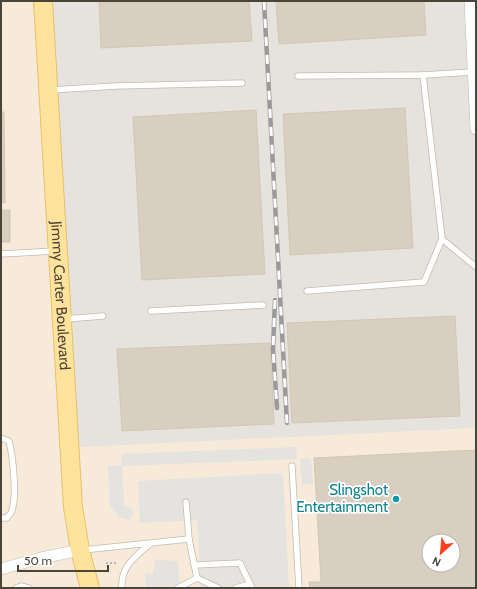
<svg xmlns="http://www.w3.org/2000/svg" width="477" height="589" font-family="Cabin,sans-serif">
<rect width="100%" height="100%" fill="#f6f3ec"/>
<path fill="#f7ead8" fill-rule="evenodd" d="M1 1H53L61 447 476 428V588H1ZM429 541H453V565H429Z"/>
<polygon fill="#e6e2dd" points="53,1 476,1 476,428 61,448"/>
<g fill="#e5e3e0">
<polygon points="296,447 297,459 122,466 124,506 134,510 130,520 120,517 110,507 108,466 122,466 121,454"/>
<polygon points="311,458 313,484 302,485 300,459"/>
<polygon points="283,473 289,588 201,588 197,520 140,523 138,481"/>
<polygon points="155,560 178,561 180,588 146,588 145,573 153,574"/>
</g>
<g fill="#d8cfc1" stroke="#d3c7b4" fill-rule="evenodd">
<polygon points="99,1 249,1 252,41 101,48"/>
<polygon points="276,1 424,1 426,35 279,44"/>
<polygon points="405,108 413,248 290,255 283,114"/>
<polygon points="256,110 265,274 142,280 133,117"/>
<polygon points="1,112 4,112 5,203 1,203"/>
<rect x="1" y="210" width="9" height="32"/>
<polygon points="455,316 460,416 292,423 287,323"/>
<polygon points="270,343 274,424 122,431 117,349"/>
<path d="M476 450V588H310L309 582H321L314 458ZM429 541H453V565H429Z"/>
</g>
<g fill="none" stroke-linecap="round" stroke-linejoin="round">
<defs>
<g id="lane">
<polyline points="423,75 473,72"/>
<polyline points="298,76 423,75 442,239"/>
<polyline points="51,90 116,86 242,83"/>
<polyline points="1,254 55,251"/>
<polyline points="307,291 424,282 442,239 476,267"/>
<polyline points="151,311 263,305"/>
<polyline points="65,319 103,316"/>
<path d="M1 438 9 441C13 456 17 496 12 510 12 513 9 515 7 518H1"/>
<polyline points="292,466 299,588"/>
<polyline points="83,550 189,539"/>
<polyline points="194,565 240,563 250,584"/>
<polyline points="197,578 218,588"/>
<polyline points="16,588 21,586 29,588"/>
<path d="M122 588C120 568 135 556 150 544"/>
<polyline points="178,588 197,578 189,539 186,502"/>
<polyline points="236,588 250,584 252,588"/>
</g>
<g id="street">
<polyline points="470,1 476,129"/>
<polyline points="1,569 41,558 80,550"/>
</g>
<g id="primary">
<path id="s1" d="M43 1 73 507 80 550 90 588"/>
</g>
</defs>
<use href="#lane" stroke="#c2bbae" stroke-width="7"/>
<use href="#street" stroke="#c2bbae" stroke-width="12"/>
<use href="#primary" stroke="#e6c16a" stroke-width="20"/>
<polyline stroke="#c4b79f" stroke-width="2" stroke-dasharray="2 2" stroke-linecap="butt" points="106,563 117,563"/>
<use href="#lane" stroke="#fff" stroke-width="5.5"/>
<use href="#street" stroke="#fff" stroke-width="11"/>
<use href="#primary" stroke="#ffe39c" stroke-width="18"/>
<defs>
<g id="rail">
<polyline points="264,1 287,423"/>
<polyline points="275,300 273,349 277,408"/>
</g>
</defs>
<use href="#rail" stroke="#9a9a9a" stroke-width="4.5"/>
<use href="#rail" stroke="#fff" stroke-width="3" stroke-dasharray="9" stroke-linecap="butt"/>
</g>
<circle fill="#0f9aa8" stroke="#fff" stroke-width="1.5" cx="396" cy="499" r="4"/>
<g text-anchor="middle" dominant-baseline="central" stroke-width="3.5" stroke-linejoin="round" paint-order="stroke">
<g font-size="15" fill="#4b4439" stroke="#fff">
<text stroke="none"><textPath href="#s1" startOffset="295">Jimmy Carter Boulevard</textPath></text>
</g>
<g font-size="15" fill="#0d838f" stroke="#fff" text-anchor="end">
<text x="388" y="490">Slingshot<tspan x="388" dy="17">Entertainment</tspan></text>
</g>
</g>
<rect width="477" height="589" fill="none" stroke="#4b4439" stroke-width="4"/>
<g transform="translate(441 553) rotate(207)"><circle r="19" fill="#ffffff" stroke="#b7b4b0"/>
<path d="M0-3L7 15L0 10L-7 15Z" fill="#fc3f1d"/>
<text y="-6" font-size="11" font-weight="bold" text-anchor="middle" fill="#4b4439">N</text>
</g>
<path d="M18 565v6h90v-6" fill="none" stroke="#4b4439" stroke-width="2"/>
<text x="24" y="565" font-size="12" fill="#4b4439" stroke="#ffffff" stroke-width="3" paint-order="stroke">50 m</text>
</svg>
